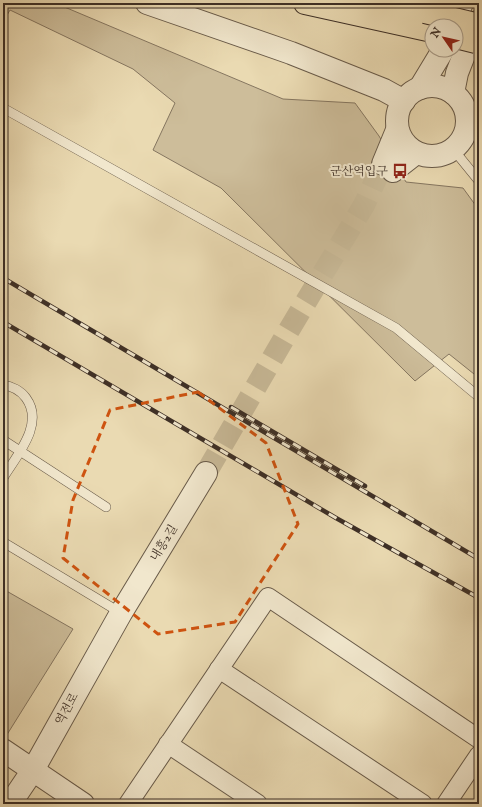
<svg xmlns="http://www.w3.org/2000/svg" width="482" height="807" font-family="'IM FELL English','Noto Serif KR',serif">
<rect width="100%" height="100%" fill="#eadab2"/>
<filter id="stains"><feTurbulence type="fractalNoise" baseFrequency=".005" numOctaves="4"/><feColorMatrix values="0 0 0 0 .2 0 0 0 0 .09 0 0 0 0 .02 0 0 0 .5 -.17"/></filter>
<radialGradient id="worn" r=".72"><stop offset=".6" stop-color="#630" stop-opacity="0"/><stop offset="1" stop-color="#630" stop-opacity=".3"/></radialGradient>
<g fill="#cdbd9a" stroke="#857660">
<polygon points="3,3 55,3 283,99 355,103 379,136 406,182 463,188 479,210 479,378 449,354 415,381 221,188 153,150 175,103 133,69 10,10 3,22"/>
<polygon points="3,589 73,629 3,741"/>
</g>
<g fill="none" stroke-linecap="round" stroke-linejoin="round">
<polyline stroke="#c7b896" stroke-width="22" stroke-dasharray="22 11" stroke-linecap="butt" points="206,473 286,335 364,205 383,164"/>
<defs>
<g id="service">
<polyline points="3,108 396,328 479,397"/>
<polyline points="453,149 479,181"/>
<path d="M3 385C12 386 21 391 26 398 45 424 17 455 3 478"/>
<polyline points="3,440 106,507"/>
<polyline points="3,542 121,613"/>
</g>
<g id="minor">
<polyline points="467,123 479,123"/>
<polyline points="219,669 423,804"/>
<polyline points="168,744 258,804"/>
<polyline points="128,804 268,597 479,739"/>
<polyline points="446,804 479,755"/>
</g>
<g id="tertiary">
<polyline points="147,3 291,53 384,90 404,101"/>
<polyline points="452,26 462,3"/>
<circle cx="432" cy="121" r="35"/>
<polyline points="420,88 443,50"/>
<polyline points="453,93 457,73 477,22"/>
<polyline points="383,164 397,130"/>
<polyline points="393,171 416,153"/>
<polyline points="3,750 83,804"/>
<polyline points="10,804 33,770 121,613 206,473"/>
</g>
<g id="trunk">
<polyline points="305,3 432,31"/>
<polyline points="384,3 425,12"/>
</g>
</defs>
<use href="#service" stroke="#685a49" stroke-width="10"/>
<use href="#minor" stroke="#685a49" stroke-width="20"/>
<use href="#tertiary" stroke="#685a49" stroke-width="24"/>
<use href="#trunk" stroke="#3d2f26" stroke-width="24"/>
<use href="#service" stroke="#f1e7cd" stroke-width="9"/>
<use href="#minor" stroke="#f1e7cd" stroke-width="18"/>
<use href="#tertiary" stroke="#f1e7cd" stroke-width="22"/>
<use href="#trunk" stroke="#eadab2" stroke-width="22"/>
<defs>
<g id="rail">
<polyline points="3,278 479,559"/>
<polyline points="3,322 336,518 479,598"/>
<polyline points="231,407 365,486"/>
</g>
</defs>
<use href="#rail" stroke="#3d2f26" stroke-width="4.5"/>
<use href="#rail" stroke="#f1e7cd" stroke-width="3" stroke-dasharray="9" stroke-linecap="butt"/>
<defs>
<g id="trunk-bridge">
<polyline points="425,12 479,25"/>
<polyline points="456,37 476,42"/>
</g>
</defs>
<use href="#trunk-bridge" stroke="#3d2f26" stroke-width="24" stroke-linecap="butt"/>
<use href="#trunk-bridge" stroke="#eadab2" stroke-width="22"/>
</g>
<path fill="none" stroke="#ce5310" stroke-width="3" stroke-dasharray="8 5" stroke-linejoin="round" d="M198 392 266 443 298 524 235 622 158 634 63 558 73 500 110 410Z"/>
<defs>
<symbol id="bus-bare" viewBox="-9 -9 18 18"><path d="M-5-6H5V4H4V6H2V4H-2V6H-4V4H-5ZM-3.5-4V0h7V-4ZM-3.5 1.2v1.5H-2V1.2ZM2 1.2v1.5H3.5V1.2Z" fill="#8f2418" stroke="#f1e7cd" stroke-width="2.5" paint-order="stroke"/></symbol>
</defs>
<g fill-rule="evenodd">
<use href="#bus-bare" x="389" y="160" width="22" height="22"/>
</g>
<g text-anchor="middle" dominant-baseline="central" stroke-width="4" stroke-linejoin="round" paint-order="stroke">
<g font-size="12" fill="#3d2f26" stroke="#f1e7cd" text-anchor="end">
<text x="388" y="171">군산역입구</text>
</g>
<g font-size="12" fill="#3d2f26" stroke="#f1e7cd">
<text transform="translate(164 543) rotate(-59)">내흥2길</text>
<text transform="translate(67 709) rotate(-61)">역전로</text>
</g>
</g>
<rect width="482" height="807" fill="none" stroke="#eadab2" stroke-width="16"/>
<rect x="4" y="4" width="474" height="799" fill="none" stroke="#3d2f26" stroke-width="2"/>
<rect x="8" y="8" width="466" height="791" fill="none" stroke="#3d2f26"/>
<g transform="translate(444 38) rotate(304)"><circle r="19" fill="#f1e7cd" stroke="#a99d8a"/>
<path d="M0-3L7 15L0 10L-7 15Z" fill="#8f2418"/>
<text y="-6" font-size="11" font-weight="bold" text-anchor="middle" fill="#3d2f26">N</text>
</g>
<rect width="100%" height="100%" filter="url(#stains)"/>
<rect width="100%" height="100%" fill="url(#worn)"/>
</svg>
